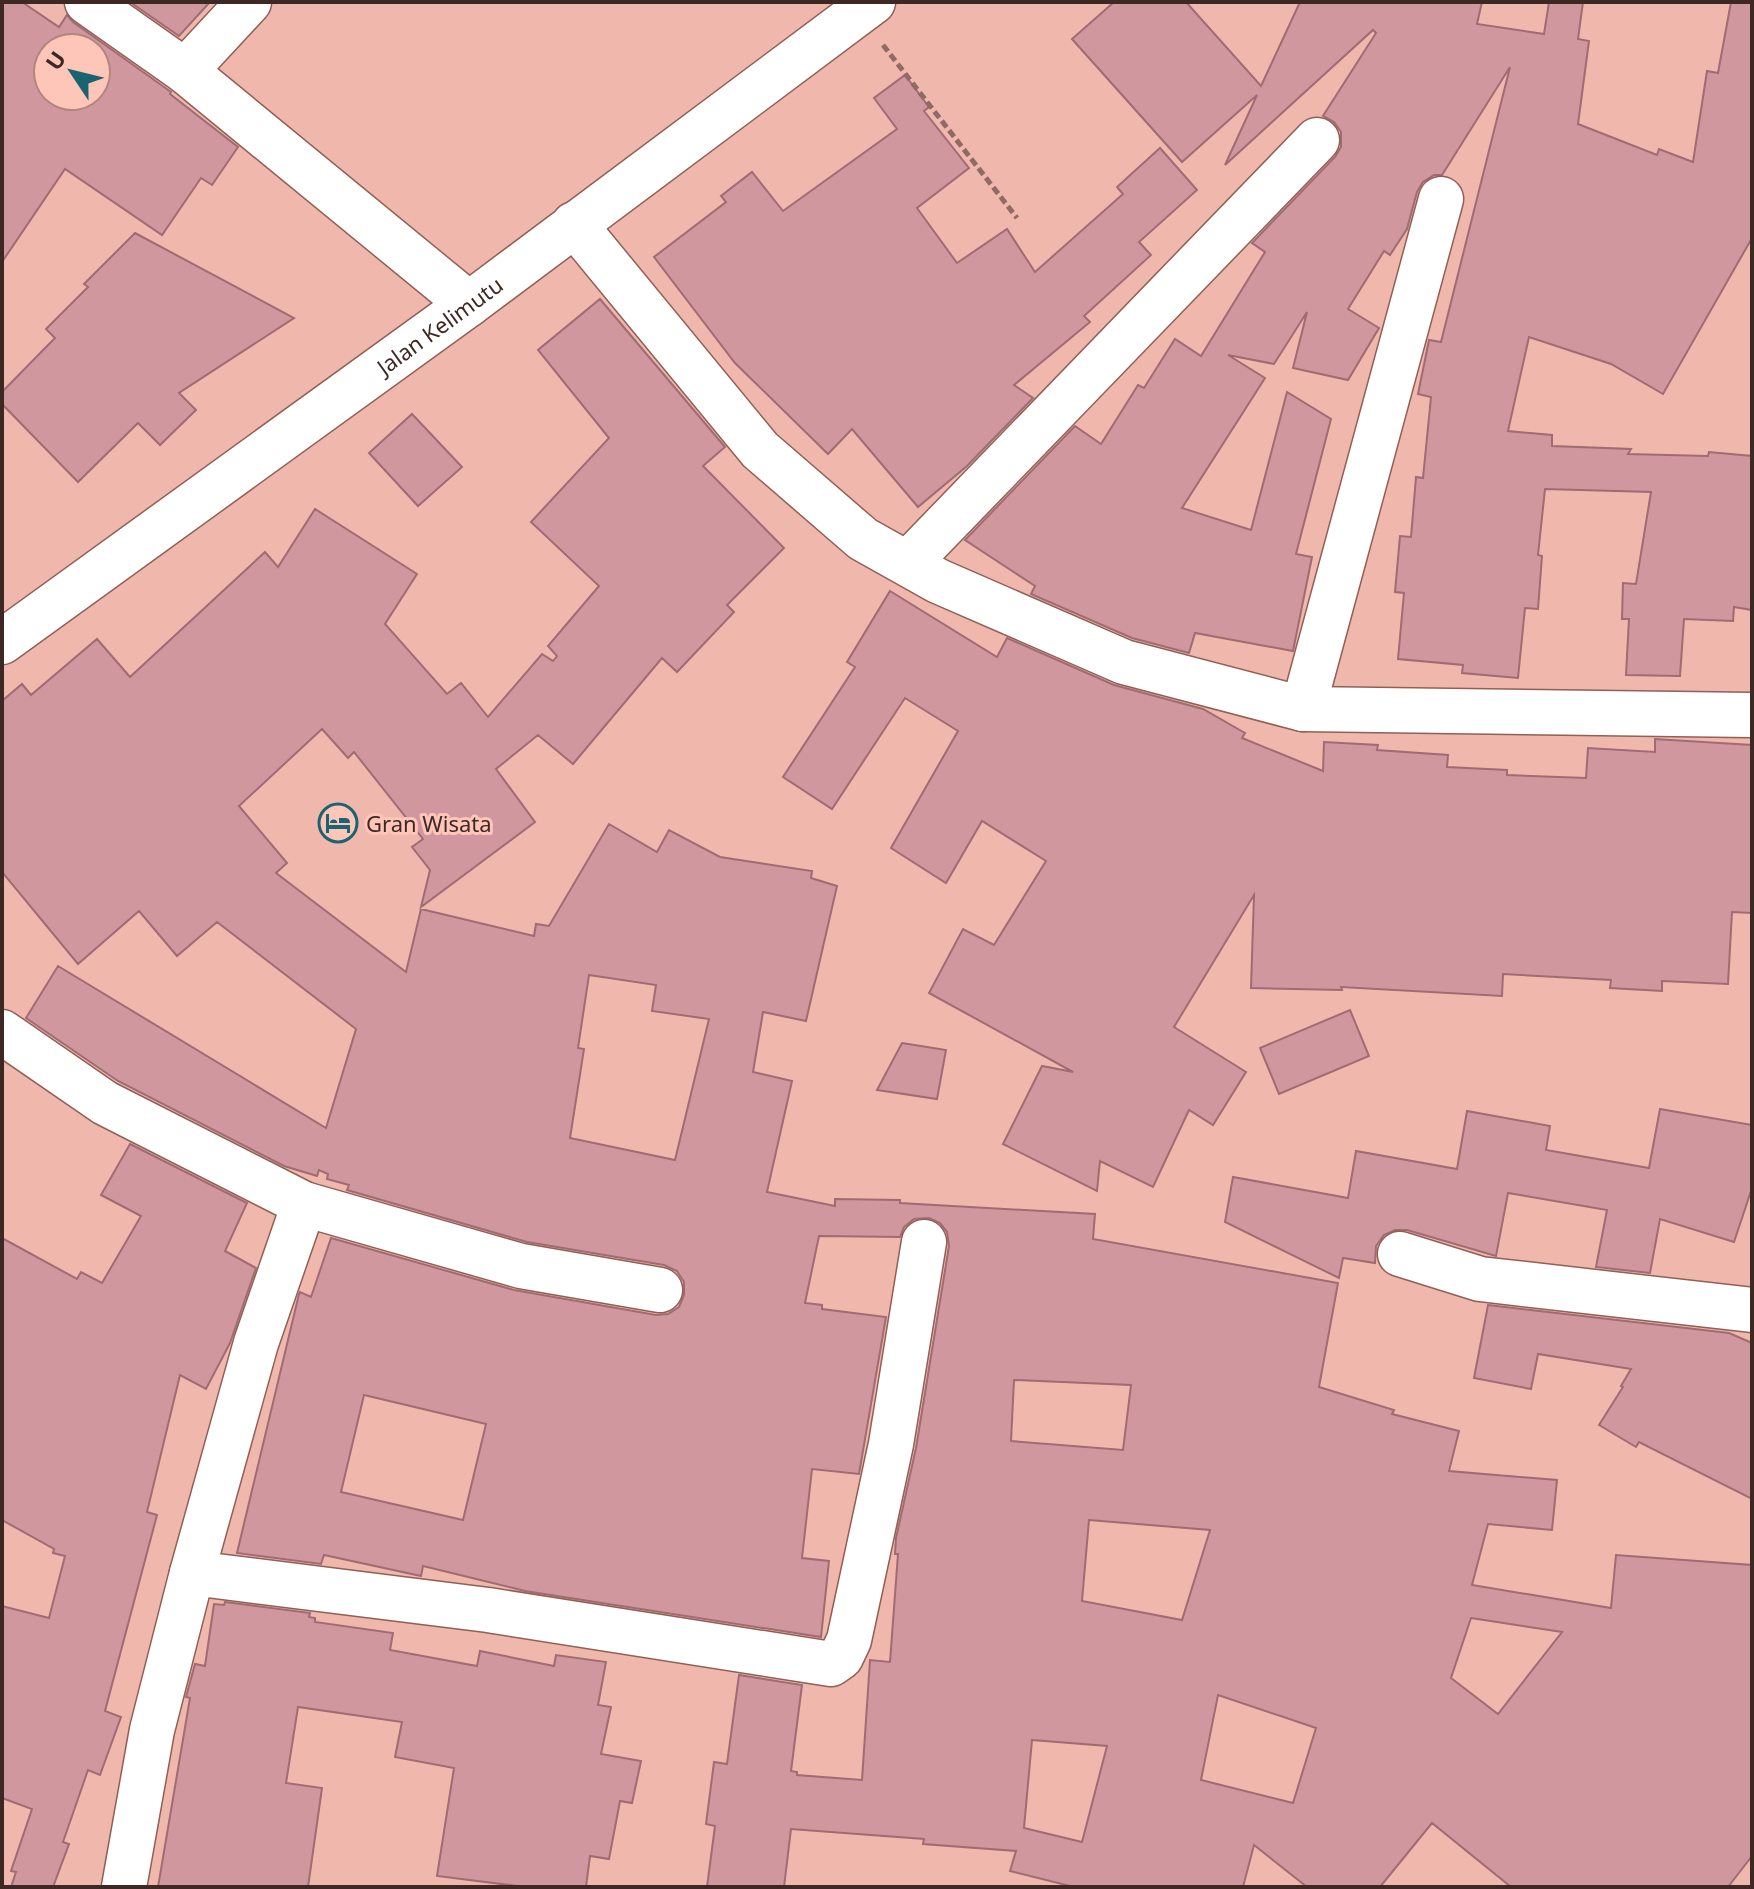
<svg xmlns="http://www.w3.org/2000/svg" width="1754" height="1889" font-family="'Noto Sans',sans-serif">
<rect width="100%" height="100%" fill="#f0b8ad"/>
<g fill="#d0989e" stroke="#a06b72" stroke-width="2" fill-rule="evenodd">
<path d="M2 2H22L59 27 67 15 73 22 171 92 170 94 238 147 212 185 201 178 162 235 65 169 2 262ZM48 48H96V96H48Z"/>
<polygon points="130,2 210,2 179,36"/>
<polygon points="1114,2 1186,2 1261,86 1300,2 1482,2 1477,24 1544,34 1549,2 1583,2 1578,39 1589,41 1578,124 1657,155 1659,149 1693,162 1707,71 1718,73 1731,2 1752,2 1752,238 1663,394 1611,364 1529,337 1508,431 1552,435 1552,446 1631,449 1628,454 1708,456 1709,452 1752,456 1752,610 1734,607 1733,621 1684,619 1680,676 1626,675 1629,619 1622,619 1623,583 1636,584 1651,492 1545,489 1538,555 1542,556 1538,609 1525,608 1518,678 1462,673 1463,665 1398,659 1404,593 1395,592 1400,536 1411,537 1416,477 1423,478 1431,397 1418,394 1429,340 1441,342 1510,67 1442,175 1434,175 1423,182 1417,192 1407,229 1390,255 1384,251 1348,309 1379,328 1348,380 1293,368 1307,312 1274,364 1228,355 1265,378 1182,508 1251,530 1287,392 1331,419 1296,554 1312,557 1293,651 1195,633 1189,653 1132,638 1031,594 1035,586 965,540 1075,426 1101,444 1138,385 1144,388 1175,339 1201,356 1265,252 1252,243 1335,157 1341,147 1341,132 1334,122 1323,116 1376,33 1373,30 1225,165 1257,95 1182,162 1072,39"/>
<polygon points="905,75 929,107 924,111 969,168 917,208 957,263 1007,229 1035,272 1123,194 1117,187 1160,148 1197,190 1139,242 1151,255 1084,316 1090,322 1014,385 1033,398 967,466 918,507 852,429 828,454 735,363 654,257 726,202 721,196 752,172 783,211 897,129 874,98"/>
<polygon points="135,233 294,318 179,393 196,410 160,445 138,423 78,482 2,404 2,392 55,338 46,329 88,287 84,284"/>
<path d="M600 299 725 447 703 466 784 548 727 605 734 612 677 672 662 658 573 764 538 735 496 769 535 822 421 907 430 870 412 847 423 839 354 752 348 758 322 729 239 806 287 863 276 873 406 972 421 909 534 936 536 924 549 926 609 824 657 852 669 830 720 857 812 871 811 878 837 886 806 1021 763 1012 753 1072 792 1081 767 1192 835 1206V1199L900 1200V1203L1095 1214 1093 1239 1338 1283 1319 1387 1394 1410 1392 1414 1459 1431 1449 1471 1557 1480 1552 1530 1488 1524 1472 1585 1611 1608 1616 1555 1752 1565V1856L1728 1887H1511L1432 1823 1380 1887H1307L1254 1845 1243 1887H1074L1010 1871 1016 1851 923 1844 924 1839 791 1829 784 1887H707L715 1826 706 1824 714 1762 727 1764 739 1675 802 1685 791 1771 797 1772V1775L862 1780 870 1660 890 1662 898 1554H895L896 1538 916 1448 949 1246 947 1232 940 1223 929 1218 914 1219 904 1227 900 1237 819 1236 805 1303 822 1305V1309L886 1317 859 1474 812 1469 802 1558 829 1561 821 1637 525 1591 423 1566 421 1576 324 1555 321 1564 237 1553 299 1294 300 1292 311 1297 331 1238 514 1290 656 1315 668 1314 679 1307 684 1295V1282L677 1271 664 1265 527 1242 347 1190 349 1185 327 1179 328 1174 319 1170 317 1176 284 1166 118 1081 26 1018 58 966 326 1128 356 1029 217 922 177 956 139 911 78 964 2 872V701L22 684 31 695 97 639 130 677 265 552 278 567 315 509 417 574 385 624 447 694 461 683 488 717 542 654 553 661 557 656 548 646 599 586 531 522 609 438 538 350ZM589 975 656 985 652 1011 709 1019 675 1160 570 1138 584 1049 578 1048ZM1014 1380 1131 1385 1123 1450 1011 1441ZM364 1395 486 1424 463 1520 341 1492ZM1089 1520 1210 1530 1182 1620 1082 1601ZM1471 1618 1562 1632 1498 1714 1451 1678ZM1218 1695 1316 1728 1293 1803 1201 1780ZM1032 1740 1107 1746 1082 1842 1024 1828Z"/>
<polygon points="412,414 462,467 418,506 369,453"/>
<polygon points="890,591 997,657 1007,638 1114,685 1203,709 1245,733 1242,738 1323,771 1324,742 1378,745 1377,750 1448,755 1447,767 1507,770 1507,775 1586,778 1588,748 1655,752 1655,739 1752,745 1752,913 1732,912 1728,984 1662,981 1662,991 1610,988 1611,980 1503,974 1502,996 1341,987 1342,990 1251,988 1254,895 1174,1027 1246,1072 1213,1125 1189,1110 1153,1187 1100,1161 1097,1191 1003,1144 1042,1066 1073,1072 929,993 963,929 994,945 1046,861 982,821 946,883 891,848 958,731 905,698 832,809 783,777 855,667 847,662"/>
<polygon points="1350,1010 1369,1056 1279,1094 1260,1048"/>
<polygon points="902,1043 946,1050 937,1099 877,1090"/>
<polygon points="1660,1109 1752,1125 1752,1188 1734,1242 1660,1219 1650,1273 1596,1267 1607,1210 1508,1193 1496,1256 1407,1230 1395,1230 1384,1235 1376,1246 1375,1263 1343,1258 1339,1278 1225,1222 1233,1177 1348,1198 1356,1151 1457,1169 1467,1111 1550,1126 1546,1150 1649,1168"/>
<polygon points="130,1144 247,1203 225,1251 256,1268 230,1343 206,1389 180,1375 147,1512 157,1515 105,1711 121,1717 100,1775 88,1770 63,1842 69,1844 53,1887 11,1887 16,1872 11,1871 32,1809 2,1798 2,1606 49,1618 65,1556 53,1553 54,1549 2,1520 2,1238 77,1279 81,1272 102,1283 141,1216 101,1195"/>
<polygon points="1488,1305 1729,1333 1752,1343 1752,1499 1639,1442 1636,1447 1599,1425 1623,1387 1621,1386 1631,1369 1538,1354 1531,1389 1474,1378"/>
<polygon points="225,1602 310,1613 309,1617 315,1618 315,1622 393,1633 390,1650 477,1666 480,1651 554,1666 556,1655 606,1662 598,1705 611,1707 601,1754 641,1761 632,1803 620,1801 609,1859 590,1856 586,1887 525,1887 437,1876 454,1768 395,1757 402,1722 298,1707 286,1783 322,1788 308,1887 158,1887 190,1698 186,1697 195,1664 205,1666 214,1604 224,1605"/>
</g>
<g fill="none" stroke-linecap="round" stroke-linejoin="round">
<defs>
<g id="minor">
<polyline points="87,2 185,71 469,304"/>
<polyline points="185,71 249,2"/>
<polyline points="574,224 760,450 863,539 938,581 1124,662 1303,709 1752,715"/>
<polyline points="908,563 1317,140"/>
<path id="s1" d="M2 642 469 304 873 2"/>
<polyline points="1303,709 1441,199"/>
<polyline points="2,1032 105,1103 304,1204 521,1266 660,1290"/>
<polyline points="1400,1254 1480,1279 1752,1310"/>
<polyline points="192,1573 488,1610 831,1664 841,1657 849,1640 891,1444 924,1242"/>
<polyline points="124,1887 152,1730 192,1573 256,1343 304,1204"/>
</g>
</defs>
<use href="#minor" stroke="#915f55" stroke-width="47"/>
<polyline stroke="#906b63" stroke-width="5" stroke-dasharray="8 4" stroke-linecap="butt" points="883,45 1017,218"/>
<use href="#minor" stroke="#fff" stroke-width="44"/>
</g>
<defs>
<symbol id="hotel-ring" viewBox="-11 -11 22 22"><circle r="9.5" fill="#fec5b9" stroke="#1a6471" stroke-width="1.5"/><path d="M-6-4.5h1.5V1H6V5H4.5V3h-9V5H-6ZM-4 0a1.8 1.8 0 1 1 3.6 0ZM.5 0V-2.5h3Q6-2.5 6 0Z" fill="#1a6471"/></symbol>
</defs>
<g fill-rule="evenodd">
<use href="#hotel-ring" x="316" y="801" width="44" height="44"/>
</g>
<g text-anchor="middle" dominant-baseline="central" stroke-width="6" stroke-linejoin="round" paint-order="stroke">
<g font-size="22" fill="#3e2824" stroke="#fec5b9">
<text stroke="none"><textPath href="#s1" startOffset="540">Jalan Kelimutu</textPath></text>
</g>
<g font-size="22" fill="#3e2824" stroke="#fec5b9" text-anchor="start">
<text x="366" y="823">Gran Wisata</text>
</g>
</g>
<rect width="1754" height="1889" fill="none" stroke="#3e2824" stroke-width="8"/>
<g transform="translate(72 72) rotate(305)"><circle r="38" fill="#fec5b9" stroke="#b1867d" stroke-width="2"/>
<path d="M0-6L14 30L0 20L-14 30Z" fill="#1a6471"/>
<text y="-12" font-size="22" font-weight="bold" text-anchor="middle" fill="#3e2824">U</text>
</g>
</svg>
